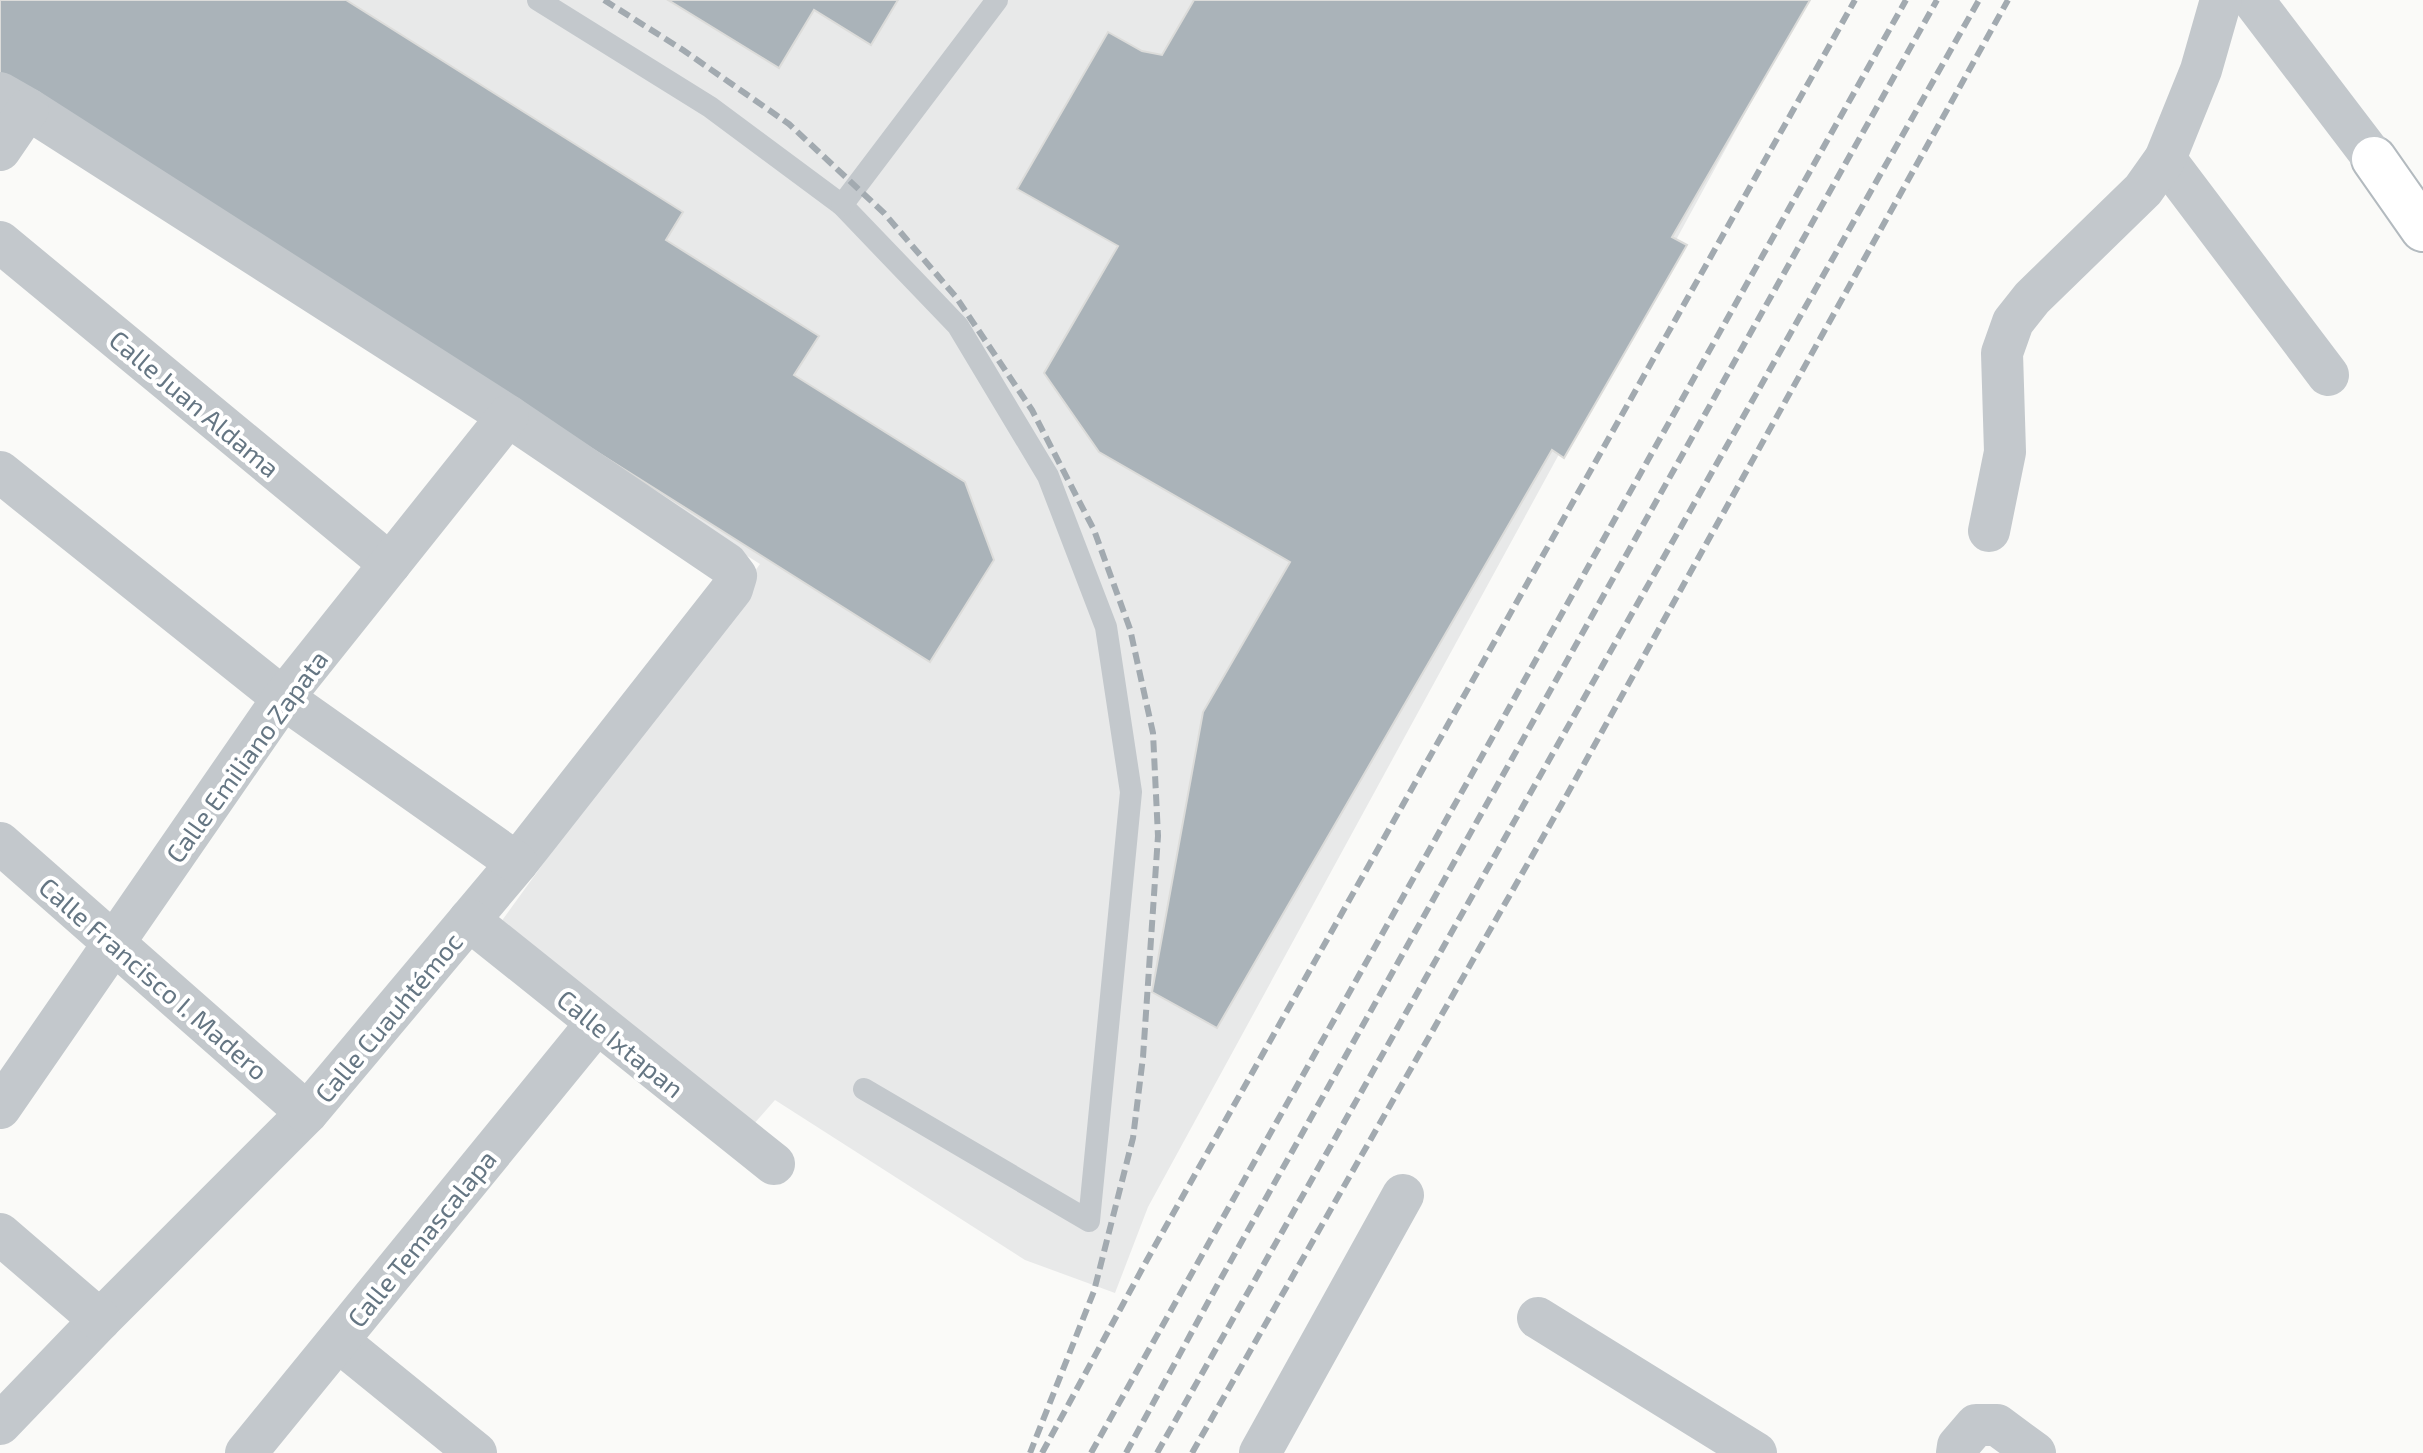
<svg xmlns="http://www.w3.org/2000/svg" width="2423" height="1453" font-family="'Exo 2',sans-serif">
<rect width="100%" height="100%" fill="#fafaf8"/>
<polygon fill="#e8e9e9" points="0,0 1807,0 1148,1207 1115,1293 1025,1260 775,1100 752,1126 498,926 760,564 0,82"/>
<g fill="#aab3b9" stroke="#dcdcda" stroke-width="2">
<polygon points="0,0 346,0 683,212 666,240 819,336 794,375 965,482 994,560 930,662 0,76"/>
<polygon points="668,0 898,0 871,45 814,10 779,68"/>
<polygon points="1194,0 1810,0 1672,237 1687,245 1564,458 1552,450 1217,1028 1152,992 1203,712 1290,562 1099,452 1044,373 1118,246 1017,189 1108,32 1142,51 1162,55"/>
</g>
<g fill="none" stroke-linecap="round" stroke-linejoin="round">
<defs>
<polyline id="secondary" points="2374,159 2423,229"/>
</defs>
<use href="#secondary" stroke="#b3babf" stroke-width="48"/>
<g stroke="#c3c8cc" stroke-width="22">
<polyline points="538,0 710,107 842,205 958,326 1048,476 1106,627 1131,792 1089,1221 864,1089"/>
<polyline points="842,205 997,0"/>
</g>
<g stroke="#c3c8cc" stroke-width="42">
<polyline points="2253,0 2374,159"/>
<polyline points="0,93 28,109 508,416 727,564 736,576 732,589 517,863 307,1113 100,1320 0,1424"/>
<polyline points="0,150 28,109"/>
<polyline points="2165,159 2328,375"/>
<polyline points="0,242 390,564"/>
<polyline points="0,472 283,698 517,863"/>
<polyline points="1989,531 2005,452 2002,353 2013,322 2032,298 2143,190 2165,159 2201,70 2221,0"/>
<polyline points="0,843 307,1113"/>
<polyline points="469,920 774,1164"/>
<polyline points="0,1108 283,698 508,416"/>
<polyline points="0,1234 100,1320"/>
<polyline points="1538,1318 1756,1453"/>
<polyline points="338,1341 476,1453"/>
<polyline points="246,1453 596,1024"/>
<polyline points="1260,1453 1403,1195"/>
<polyline points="1957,1453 1958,1446 1976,1425 1997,1425 2035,1453"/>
</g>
<use href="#secondary" stroke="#fff" stroke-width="44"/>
<g stroke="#a2aab0" stroke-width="6" stroke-dasharray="12 6" stroke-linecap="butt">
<polyline points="604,0 683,50 789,124 884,213 956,297 1032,410 1094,530 1130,629 1153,733 1158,836 1143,1057 1133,1138 1094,1291 1030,1453"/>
<polyline points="1042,1453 1147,1260 1855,0"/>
<polyline points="1091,1453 1906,0"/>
<polyline points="1126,1453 1219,1282 1937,0"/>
<polyline points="1157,1453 1979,0"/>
<polyline points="1192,1453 1564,800 2008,0"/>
</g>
</g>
<g text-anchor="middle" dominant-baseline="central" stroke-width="8" stroke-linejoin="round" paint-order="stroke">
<g font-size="26" fill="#657683" stroke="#fff">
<text transform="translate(195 403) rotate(40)">Calle Juan Aldama</text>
<text transform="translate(246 756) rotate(-54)">Calle Emiliano Zapata</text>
<text transform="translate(154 978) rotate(41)">Calle Francisco I. Madero</text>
<text transform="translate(388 1017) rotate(-50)">Calle Cuauhtémoc</text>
<text transform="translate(621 1043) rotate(39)">Calle Ixtapan</text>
<text transform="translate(421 1238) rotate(-51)">Calle Temascalapa</text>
</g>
</g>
</svg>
